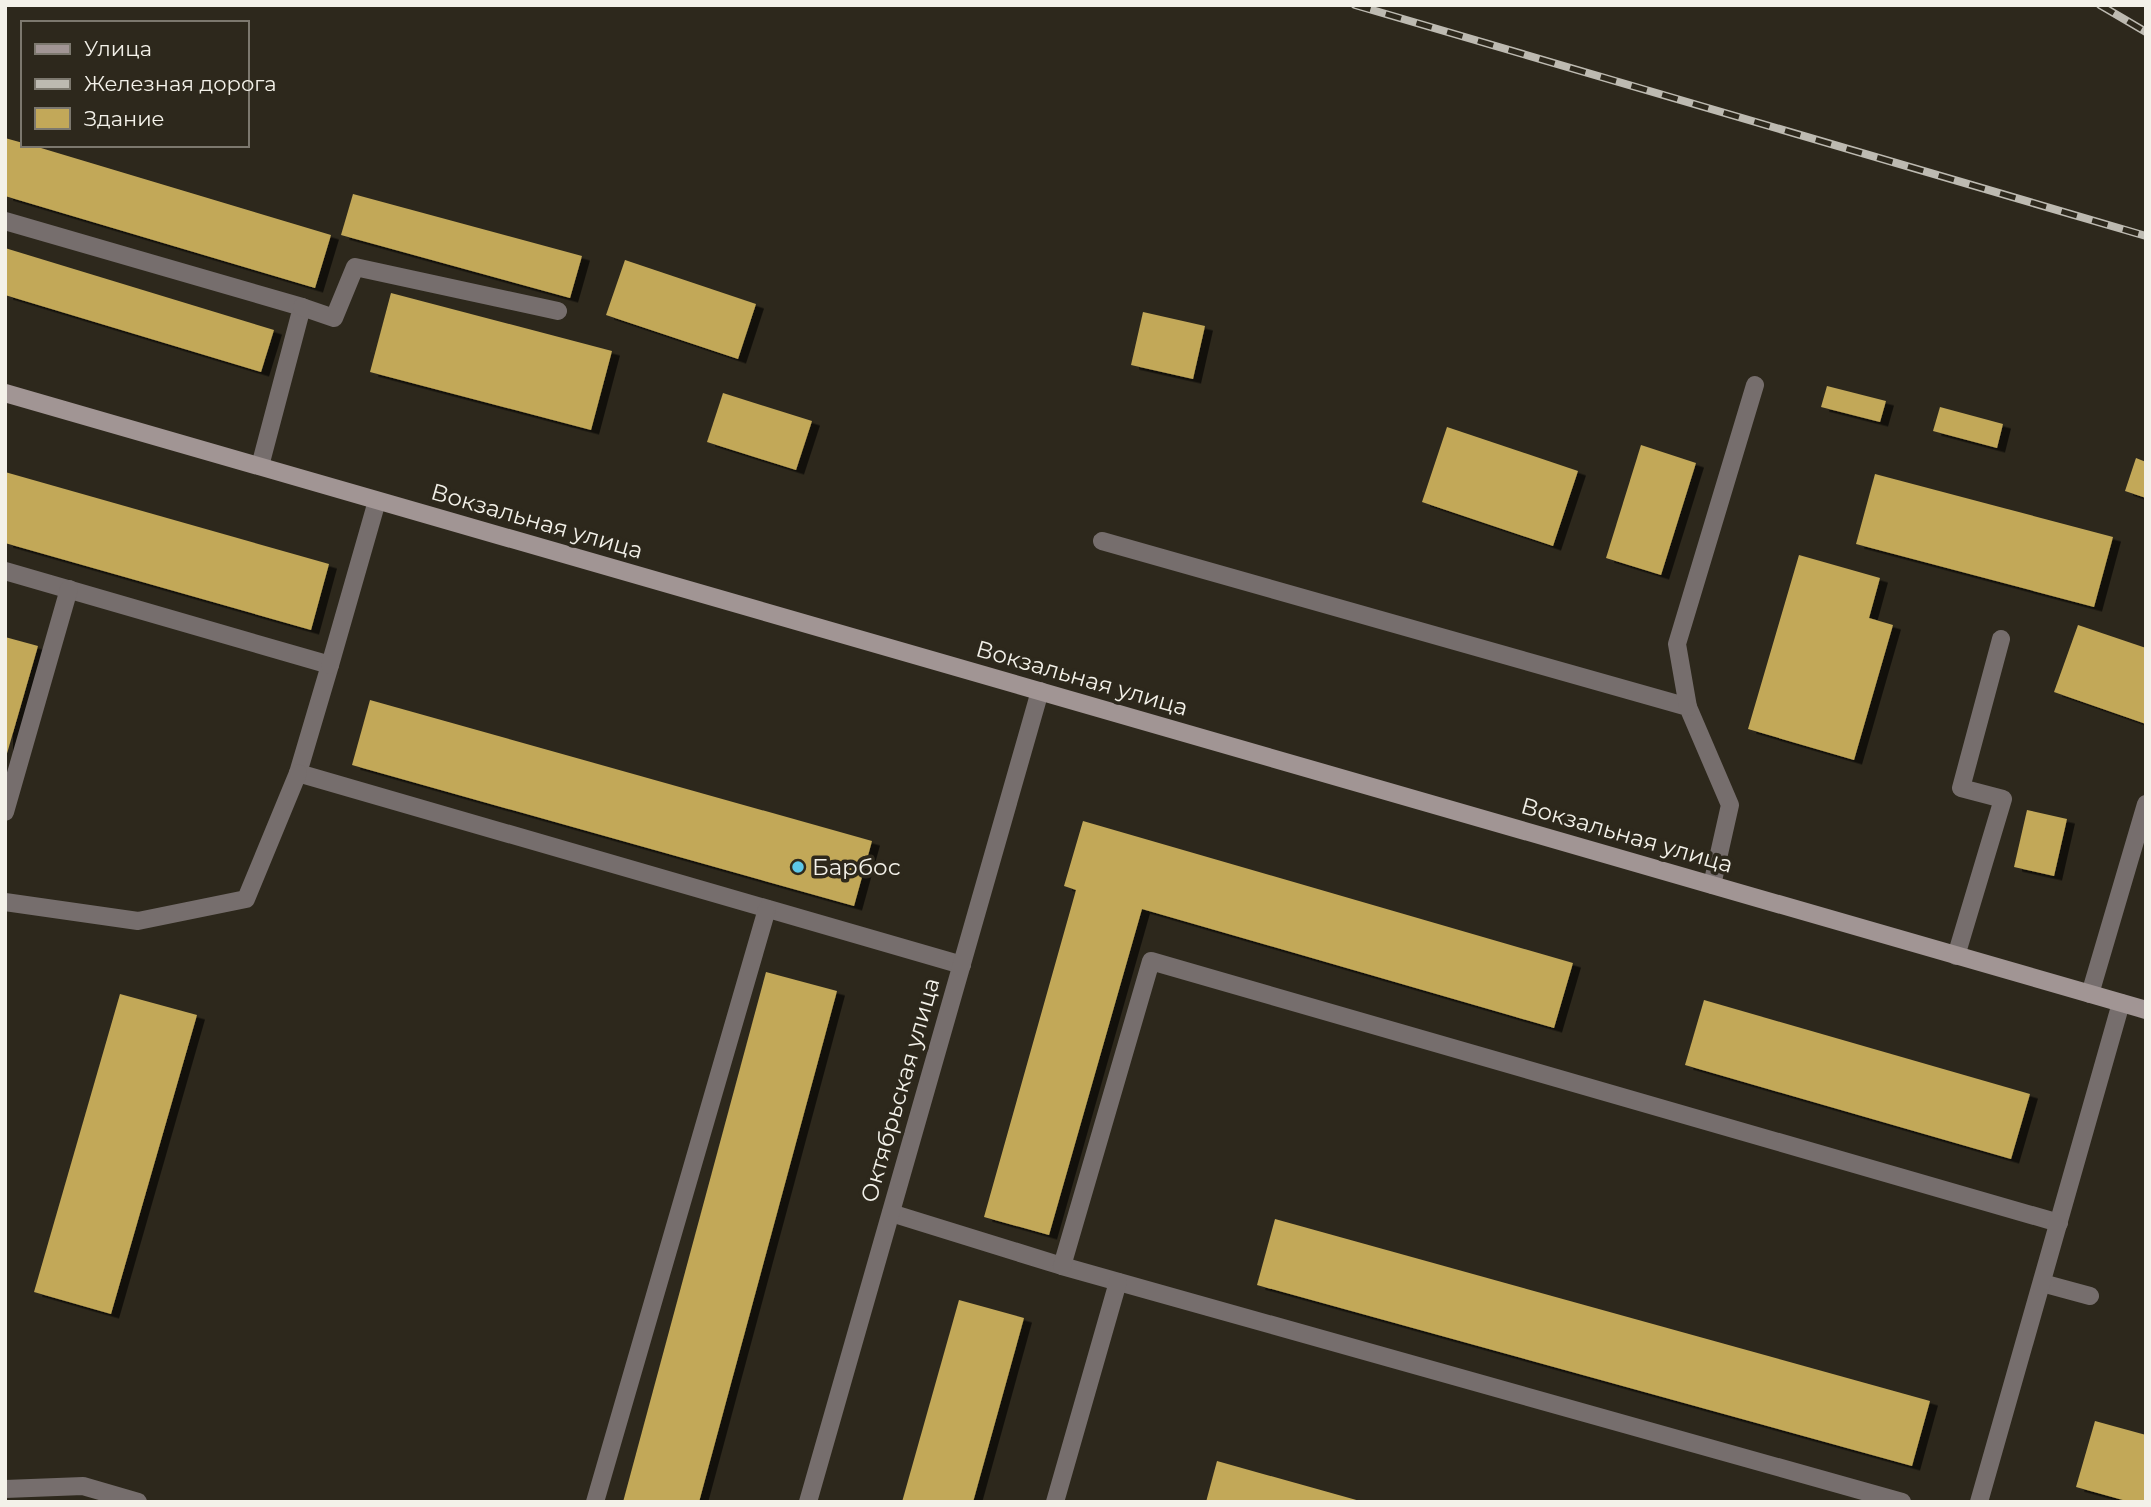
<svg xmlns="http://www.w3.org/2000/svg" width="2151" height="1507" font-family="Montserrat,sans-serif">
<defs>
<filter id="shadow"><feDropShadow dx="8" dy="4.5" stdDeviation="0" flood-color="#0009"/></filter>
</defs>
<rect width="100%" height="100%" fill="#2d281c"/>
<g fill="#c2a859" filter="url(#shadow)">
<polygon points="5,138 23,143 23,145 31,145 331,235 315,288 5,196"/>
<polygon points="353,194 582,256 570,298 341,235"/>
<polygon points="5,248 274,330 261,372 5,295"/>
<polygon points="625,260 756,304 738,359 606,315"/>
<polygon points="391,293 612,351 591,430 370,372"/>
<polygon points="1143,312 1205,326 1193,379 1131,365"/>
<polygon points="1827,386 1886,401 1880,422 1821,407"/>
<polygon points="723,393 812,421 796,470 707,442"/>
<polygon points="1940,407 2003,424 1997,448 1933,431"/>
<polygon points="1447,427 1578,471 1553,546 1422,502"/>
<polygon points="1641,445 1696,463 1661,575 1606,558"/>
<polygon points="2136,458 2146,462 2146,498 2125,491"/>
<polygon points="5,472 329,564 311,630 5,543"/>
<polygon points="1875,474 2113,537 2094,607 1856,544"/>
<polygon points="1799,555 1880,578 1869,618 1893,625 1854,760 1748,729"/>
<polygon points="2078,625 2146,648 2146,724 2054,692"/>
<polygon points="5,637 38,646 6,757 5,757"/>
<polygon points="370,700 872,841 854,906 352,765"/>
<polygon points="2027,810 2067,819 2054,876 2014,867"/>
<polygon points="1083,821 1573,963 1554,1028 1142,909 1049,1235 984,1217 1076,890 1064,886"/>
<polygon points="766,972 837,991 699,1502 623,1502"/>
<polygon points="120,994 197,1015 111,1314 34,1292"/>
<polygon points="1704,1000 2030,1094 2011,1159 1685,1065"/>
<polygon points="1275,1219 1930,1401 1912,1466 1257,1285"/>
<polygon points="959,1300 1024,1318 973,1502 902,1502"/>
<polygon points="2095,1421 2146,1435 2146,1502 2130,1502 2076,1487"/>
<polygon points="1217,1461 1360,1501 1360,1502 1206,1502"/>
</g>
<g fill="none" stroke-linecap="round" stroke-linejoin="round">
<g stroke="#766e6d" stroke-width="18">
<polyline points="5,221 302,307 260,466"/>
<polyline points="302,307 334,318 355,267 558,311"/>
<polyline points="1102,541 1688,707 1730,805 1712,885"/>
<polyline points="5,571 330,665 298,773 962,965"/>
<polyline points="330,665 377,501"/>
<polyline points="1688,707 1677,644 1755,385"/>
<polyline points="5,812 69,589"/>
<polyline points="5,902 138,921 246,899 298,773"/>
<polyline points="1956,956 2003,799 1961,788 2001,639"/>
<polyline points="2090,994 2146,804"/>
<polyline points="891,1213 1062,1266 1902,1502"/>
<polyline points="1062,1266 1151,961 2059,1223"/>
<polyline points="2042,1283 2090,1296"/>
<polyline points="5,1489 83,1486 138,1502"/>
<polyline points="595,1502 767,909"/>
<polyline points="1055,1502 1118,1282"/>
<polyline points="1979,1502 2121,1003"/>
</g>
<polyline stroke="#766e6d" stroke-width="18" points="808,1502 1040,691"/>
<polyline stroke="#a19594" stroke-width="18" points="5,393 2146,1010"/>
<defs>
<g id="rail">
<polyline points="1355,5 2146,236"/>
<polyline points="2100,5 2146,32"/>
</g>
</defs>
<use href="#rail" stroke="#bdbab1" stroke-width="8"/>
<use href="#rail" stroke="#2d281c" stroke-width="5" stroke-dasharray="16" stroke-linecap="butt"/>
</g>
<circle fill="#5dc7e8" stroke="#2d281c" stroke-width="2.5" cx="798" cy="867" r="7"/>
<g text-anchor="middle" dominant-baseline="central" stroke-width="7" stroke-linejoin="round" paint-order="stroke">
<g font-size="23" fill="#f3f1e9" stroke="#2d281c">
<text transform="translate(537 521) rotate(16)">Вокзальная улица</text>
<text transform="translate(1082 678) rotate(16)">Вокзальная улица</text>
<text transform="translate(1627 835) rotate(16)">Вокзальная улица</text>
<text transform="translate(900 1090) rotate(-74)">Октябрьская улица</text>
</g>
<g font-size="23" fill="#f3f1e9" stroke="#2d281c" text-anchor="start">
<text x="812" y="867">Барбос</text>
</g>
</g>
<rect width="2151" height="1507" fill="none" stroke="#f3f1e9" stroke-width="14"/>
<rect x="21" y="21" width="228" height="126" fill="#2d281c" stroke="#7c786e" stroke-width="2"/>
<rect x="35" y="44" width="35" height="10" fill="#a19594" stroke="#7c786e" stroke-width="2"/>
<text x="84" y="56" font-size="21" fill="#f3f1e9">Улица</text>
<rect x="35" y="79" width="35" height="10" fill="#bdbab1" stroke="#7c786e" stroke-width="2"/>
<text x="84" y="91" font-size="21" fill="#f3f1e9">Железная дорога</text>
<rect x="35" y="108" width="35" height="21" fill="#c2a859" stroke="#7c786e" stroke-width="2"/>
<text x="84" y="126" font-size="21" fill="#f3f1e9">Здание</text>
</svg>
